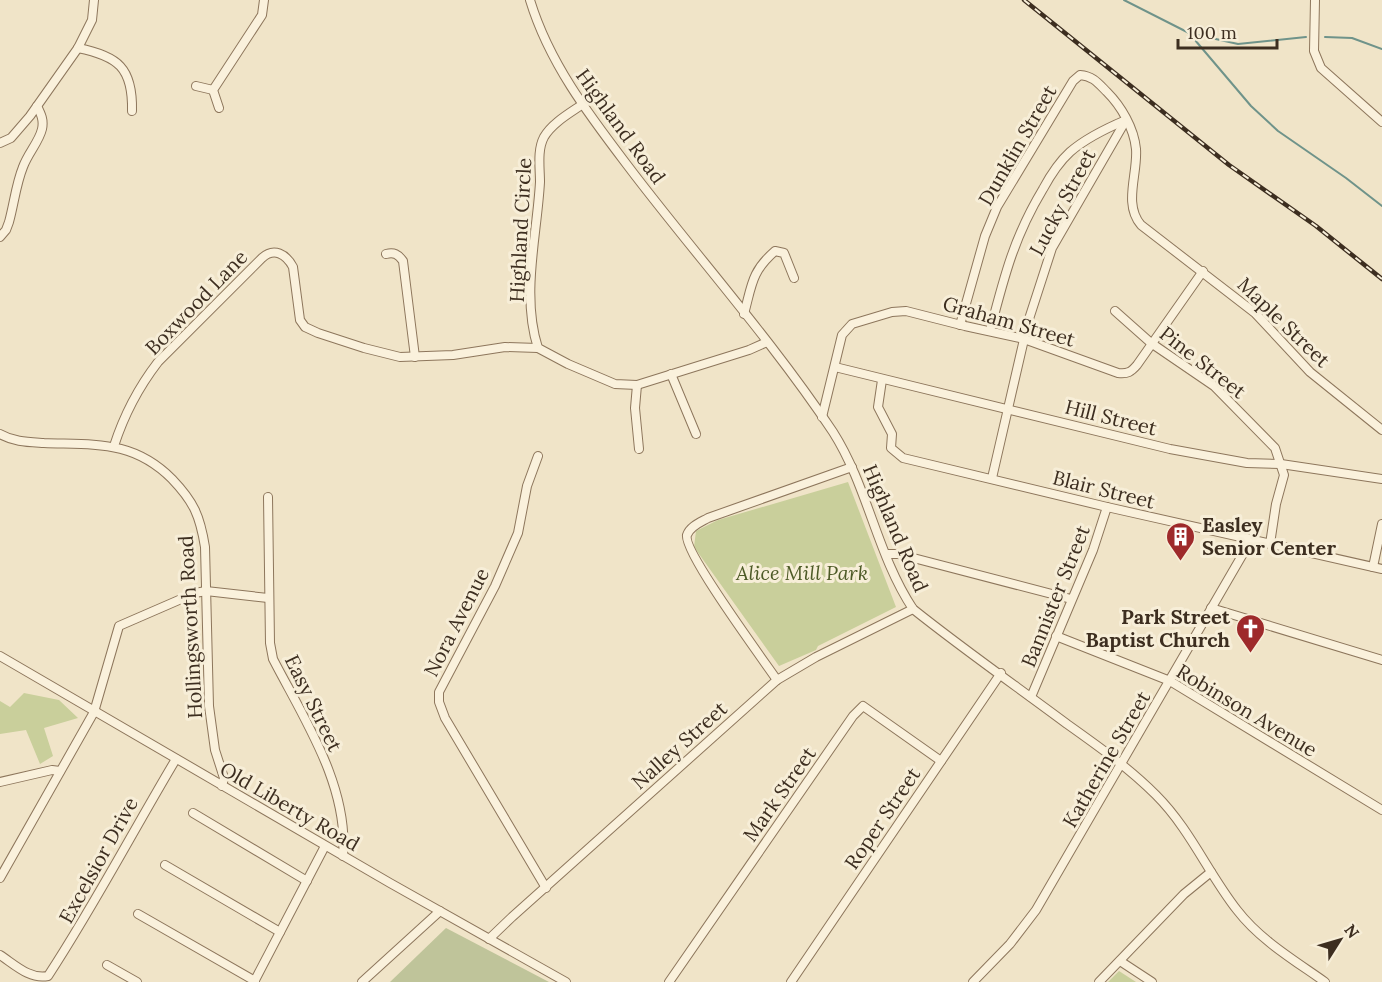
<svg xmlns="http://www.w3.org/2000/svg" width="1382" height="982" font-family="Lora,serif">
<rect width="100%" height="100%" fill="#f0e4c8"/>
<g fill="#c9cf9b">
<polygon points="848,482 896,607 818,646 816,650 779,666 694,547 696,531 718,520"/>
<polygon points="24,693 59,700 78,718 44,728 53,756 40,764 26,730 0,734 0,701 10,707"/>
<polygon points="1119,971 1136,982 1108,982"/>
</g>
<polygon fill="#bfc49a" points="446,928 549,982 390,982"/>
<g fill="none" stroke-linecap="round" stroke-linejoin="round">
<g stroke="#6f938a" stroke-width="2">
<polyline points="1124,0 1189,33 1238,44 1306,37"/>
<polyline points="1189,33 1251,106 1278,131 1346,178 1382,206"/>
<polyline points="1325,37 1352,38 1382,49"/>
</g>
<defs>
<g id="minor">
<path d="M530 0C550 66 593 120 634 174 700 260 773 342 833 432 868 487 877 555 913 609 963 649 1016 686 1067 724 1098 746 1129 768 1156 795 1190 829 1208 873 1237 910 1260 940 1294 960 1325 982"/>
<polyline points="1315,0 1314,51 1321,68 1382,122"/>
<path d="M78 48C118 56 133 68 132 111"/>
<polyline points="196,86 213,90"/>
<path d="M583 104C570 113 552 123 544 137 537 150 540 168 540 182 537 236 521 295 538 348L568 364 615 384 637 385 749 350 767 342"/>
<polyline points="219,108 213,90 262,15 264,0"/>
<polyline points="0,143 11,138 30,116 78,48 92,20 94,0"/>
<path d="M0 237 6 230 9 222C14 204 16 184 23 167 28 153 39 142 42 129 44 120 41 114 37 106"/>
<path d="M386 254C394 252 398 254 403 261L415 357"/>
<polyline points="1115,311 1151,343 1214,386 1275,448 1284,475 1276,504 1270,544"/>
<path d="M744 314C752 285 751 272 775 251L784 253 794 278"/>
<path d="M960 325 985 236 997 207 1073 81 1080 75C1093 76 1098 83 1107 92 1121 106 1134 128 1136 149 1138 174 1123 204 1141 225L1255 313 1310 372 1382 430"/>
<path d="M990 331C1004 277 1014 237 1043 189 1050 176 1059 162 1070 152 1086 138 1107 128 1126 120"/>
<polyline points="835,367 1170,449 1247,463 1281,464 1382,479"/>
<polyline points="671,374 696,434"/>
<polyline points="882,380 878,407 892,434 891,448 903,458 1107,507 1382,569"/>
<polyline points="637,385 635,408 639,449"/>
<path d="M822 417 842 335 852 324 892 312 906 311 965 326 1024 339 1118 373C1128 374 1131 372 1137 365L1203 271"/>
<path d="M0 434C14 442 28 442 44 443 95 445 133 440 172 479 194 502 200 516 205 547L209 706 215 750 224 778 222 786"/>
<path d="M114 446C124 415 138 388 158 362L262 258C274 247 286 254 293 267L300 320 305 327 318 333 364 348 400 357 453 355 505 347 538 348"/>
<polyline points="538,456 527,486 518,533 495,586 439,692 439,702 445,718 546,888"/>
<polyline points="992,478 1028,322 1052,248 1126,120"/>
<path d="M268 497 270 643 273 659C304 719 349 786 343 856"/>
<polyline points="886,554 898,554 1071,599"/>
<polyline points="1373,567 1382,524"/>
<polyline points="1211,608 1382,660"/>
<polyline points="1056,636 1170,681 1382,810"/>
<polyline points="0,656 390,883 566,982"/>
<path d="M777 680C764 661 682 550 687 535 690 526 701 522 708 518L852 467"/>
<polyline points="1031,697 1093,550 1107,507"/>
<polyline points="0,782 52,770 60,771"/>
<polyline points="193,813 307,881"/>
<polyline points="165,865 280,932"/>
<polyline points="0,878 94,712 119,626 195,593 206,591 268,598"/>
<polyline points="138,914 255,981"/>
<polyline points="489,939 512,917 777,680 816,657 913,609"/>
<path d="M0 955C14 964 30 980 48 976 94 906 133 831 176 759"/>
<polyline points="1120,961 1152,982"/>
<polyline points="107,965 137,982"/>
<polyline points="254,982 325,846"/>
<polyline points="362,982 440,911"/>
<polyline points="669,982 853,716 863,706 941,761"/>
<polyline points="791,982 1001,673"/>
<polyline points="973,982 1010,944 1036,910 1251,540"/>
<polyline points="1099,982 1184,894 1211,872"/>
</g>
</defs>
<use href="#minor" stroke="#8d765c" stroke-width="10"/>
<use href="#minor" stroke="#faf1dc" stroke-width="8"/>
<defs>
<polyline id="rail" points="1024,0 1229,165 1316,226 1382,279"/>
</defs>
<use href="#rail" stroke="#3d2e20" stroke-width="4.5"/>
<use href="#rail" stroke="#f7eed8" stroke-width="2" stroke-dasharray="7" stroke-linecap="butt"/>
</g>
<defs>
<symbol id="building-pin" viewBox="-11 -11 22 30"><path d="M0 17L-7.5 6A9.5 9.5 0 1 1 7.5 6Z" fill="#9e2a2b" stroke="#f7eed8"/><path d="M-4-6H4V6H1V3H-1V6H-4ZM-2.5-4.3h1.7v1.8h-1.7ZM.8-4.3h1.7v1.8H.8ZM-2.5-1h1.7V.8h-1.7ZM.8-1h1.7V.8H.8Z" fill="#fff"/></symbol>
<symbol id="church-pin" viewBox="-11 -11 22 30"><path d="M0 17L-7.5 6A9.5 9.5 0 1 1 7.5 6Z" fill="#9e2a2b" stroke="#f7eed8"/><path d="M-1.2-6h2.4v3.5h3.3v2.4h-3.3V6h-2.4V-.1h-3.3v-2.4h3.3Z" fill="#fff"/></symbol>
</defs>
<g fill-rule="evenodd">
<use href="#building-pin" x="1164" y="520" width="33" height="45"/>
<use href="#church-pin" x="1234" y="612" width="33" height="45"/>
</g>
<g text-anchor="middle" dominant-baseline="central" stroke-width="6" stroke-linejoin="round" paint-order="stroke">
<g font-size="20" fill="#3d2e20" stroke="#f7eed8">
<text transform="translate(621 126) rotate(54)">Highland Road</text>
<text transform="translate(1017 145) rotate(-60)">Dunklin Street</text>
<text transform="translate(1062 202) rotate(-62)">Lucky Street</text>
<text transform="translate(520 230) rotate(-87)">Highland Circle</text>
<text transform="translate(196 302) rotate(-46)">Boxwood Lane</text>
<text transform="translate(1009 321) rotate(16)">Graham Street</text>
<text transform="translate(1284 322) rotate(44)">Maple Street</text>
<text transform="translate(1203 362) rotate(38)">Pine Street</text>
<text transform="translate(1111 417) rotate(14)">Hill Street</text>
<text transform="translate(1104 489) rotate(14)">Blair Street</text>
<text transform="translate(896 528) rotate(67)">Highland Road</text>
<text transform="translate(1055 596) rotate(-68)">Bannister Street</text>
<text transform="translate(456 622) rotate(-63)">Nora Avenue</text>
<text transform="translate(190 627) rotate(-93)">Hollingsworth Road</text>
<text transform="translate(314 703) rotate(64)">Easy Street</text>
<text transform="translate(1247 710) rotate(31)">Robinson Avenue</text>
<text transform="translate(679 745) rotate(-42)">Nalley Street</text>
<text transform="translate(1106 759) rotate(-60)">Katherine Street</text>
<text transform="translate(779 794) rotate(-55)">Mark Street</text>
<text transform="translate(290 806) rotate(30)">Old Liberty Road</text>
<text transform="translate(882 818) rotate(-56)">Roper Street</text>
<text transform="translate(98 860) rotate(-61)">Excelsior Drive</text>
</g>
<g font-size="20" font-weight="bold" fill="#3d2e20" stroke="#f7eed8" text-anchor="start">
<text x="1202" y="524">Easley<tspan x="1202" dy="23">Senior Center</tspan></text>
<text x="1230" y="616" text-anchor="end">Park Street<tspan x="1230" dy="23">Baptist Church</tspan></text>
</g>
<g font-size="20" font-style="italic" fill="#4d5a26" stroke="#f7eed8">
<text x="802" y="572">Alice Mill Park</text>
</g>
</g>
<g transform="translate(1340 940) rotate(53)" stroke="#f7eed8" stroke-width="4.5" paint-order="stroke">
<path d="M0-4.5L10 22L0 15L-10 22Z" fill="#3d2e20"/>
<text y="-9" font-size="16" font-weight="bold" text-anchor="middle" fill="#3d2e20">N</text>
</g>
<path d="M1178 39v9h99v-9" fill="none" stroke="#3d2e20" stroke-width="3"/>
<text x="1187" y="39" font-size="18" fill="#3d2e20" stroke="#f7eed8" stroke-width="4.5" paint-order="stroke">100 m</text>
</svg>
